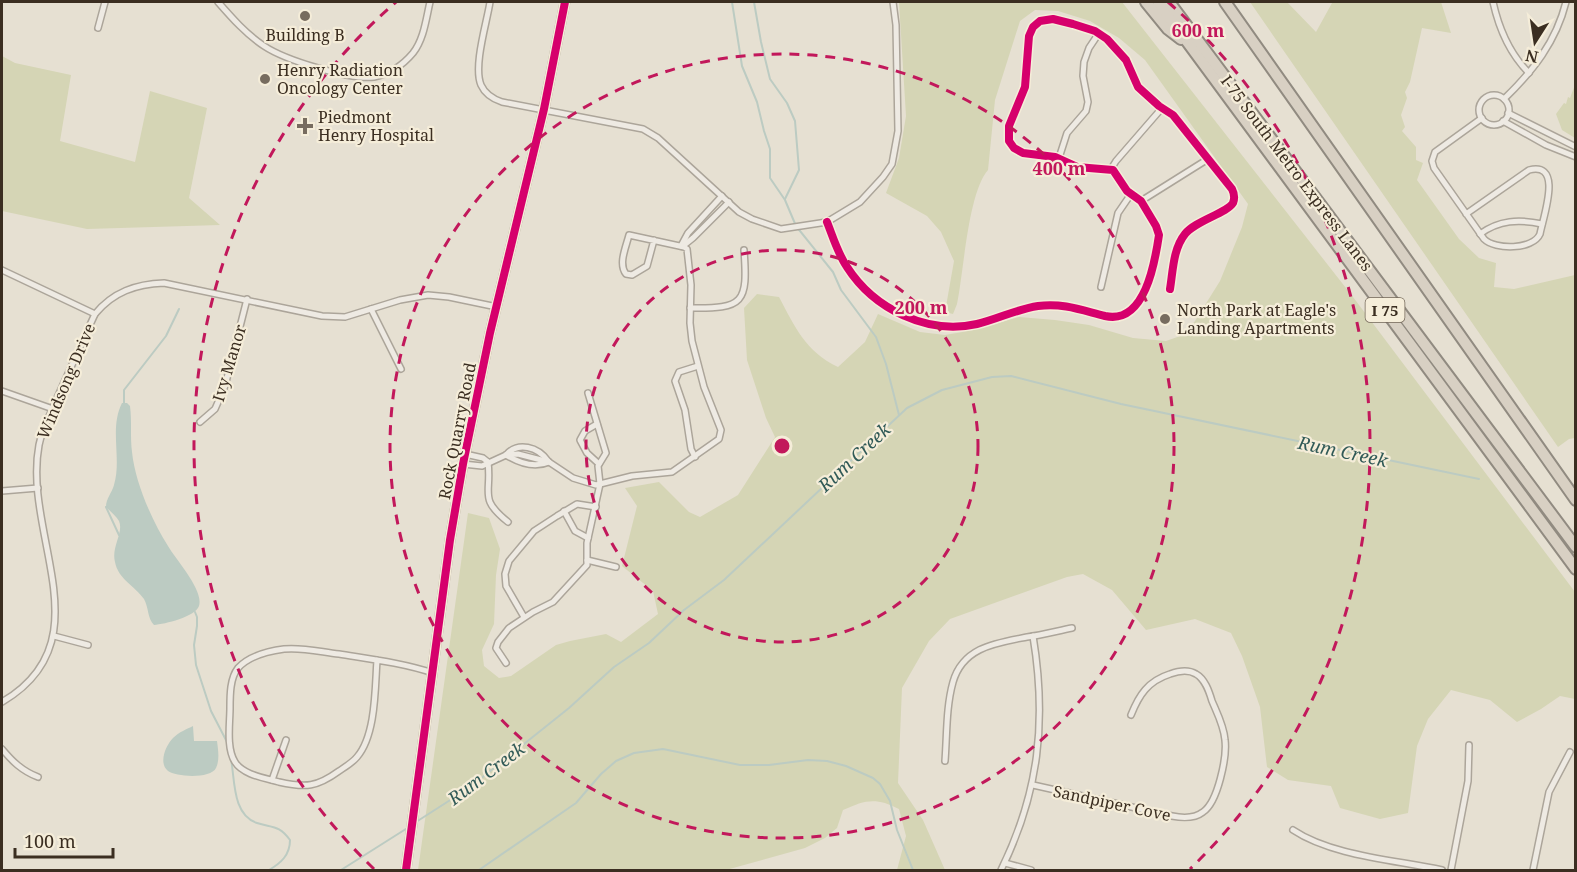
<svg xmlns="http://www.w3.org/2000/svg" width="1577" height="872" font-family="'Noto Serif',serif">
<rect width="100%" height="100%" fill="#e6e0d2"/>
<g fill="#d5d5b5">
<path d="M899 2H1122L1353 297 1575 592V699L1560 696 1541 709 1517 722 1490 700 1451 690 1428 719 1417 746 1408 813 1380 819 1340 808 1331 786 1288 780 1267 767 1260 707 1242 656 1231 633 1195 619 1146 630 1112 590 1083 574 1067 577 950 619 929 641 902 688 898 783 923 820 945 870H897L906 836 899 809C876 797 865 800 843 810L837 828 825 838 805 848 726 870H418L468 513 489 518 500 549 496 575 494 624 482 650 484 666 499 678 511 676 556 645 570 641 606 634 621 642 658 614 653 591 622 566 637 506 625 488 659 482 689 512 700 517 738 495 775 437 766 418 747 360 744 308 757 294 779 297C795 327 805 351 838 367L865 342 878 314 920 332 945 335 974 330 1019 317 1055 320 1089 325 1133 338 1166 341 1183 335 1195 321 1220 281 1242 227 1248 204 1145 60 1119 38 1090 21 1058 11 1035 10 1020 21 995 100 988 170C968 193 964 270 957 304L953 314 945 312 954 261 941 232 927 216 886 193 899 158 906 116Z"/>
<polygon points="1250,2 1287,2 1316,32 1332,3 1441,2 1451,33 1422,28 1410,82 1405,92 1407,98 1401,115 1405,127 1402,131 1416,147 1416,160 1423,163 1417,180 1459,239 1479,258 1496,263 1494,287 1514,289 1575,275 1575,438 1569,439 1558,447"/>
<polygon points="2,56 15,63 71,75 60,141 135,162 150,91 207,108 189,198 220,225 87,229 2,211"/>
<polygon points="1575,85 1576,85 1575,138 1562,130 1556,114 1564,103 1566,104 1568,97 1570,98"/>
</g>
<g fill="#bccbc2">
<path d="M122 403H127L130 406C132 422 130 437 132 452 135 482 152 521 168 546 176 560 204 590 199 606 195 617 165 624 154 625 147 618 149 608 144 599 135 586 118 579 115 562 111 547 124 533 119 521 116 516 110 511 106 507 106 498 112 493 114 485 122 458 109 429 122 403Z"/>
<path d="M193 726 194 741H217C218 749 220 760 216 768 211 779 176 777 168 771 158 763 166 745 173 738 179 732 187 729 193 726Z"/>
</g>
<g fill="none" stroke-linecap="round" stroke-linejoin="round">
<g stroke="#bccbc2" stroke-width="2">
<polyline points="732,2 742,66 757,102 764,131 770,149 770,178 785,200 796,226 833,272 841,290 876,337 886,364 899,415"/>
<polyline points="754,2 761,42 770,79 787,103 795,121 799,170 785,199"/>
<polyline points="124,403 124,390 166,336 179,309"/>
<polyline points="106,507 119,535"/>
<polyline points="195,612 197,617 197,626 194,645 196,665 211,711 227,742"/>
<path d="M231 759C235 779 232 815 257 823 273 828 279 825 290 840 290 855 281 863 269 870"/>
<polyline points="416,822 469,788 569,708 614,667 649,643 684,610 724,580 907,408 942,390 992,377 1011,376 1121,404 1479,479"/>
<polyline points="341,870 409,827"/>
<polyline points="479,870 576,803 601,774 616,761 634,753 663,749 740,765 769,765 808,760 827,761 846,766 873,778 880,784 890,801 897,830 913,870"/>
</g>
<defs>
<g id="street">
<path d="M218 2C232 18 246 34 264 46 285 60 349 80 374 77 389 74 403 65 413 53 424 39 426 19 430 2"/>
<path d="M490 2C487 22 473 66 481 85 485 94 493 99 502 102L643 129 658 138 739 212 752 219 781 229 827 222 860 202 883 177 892 164 898 131 896 25 893 2"/>
<path d="M1493 2C1499 29 1509 53 1529 73"/>
<polyline points="98,28 105,2"/>
<circle cx="1494" cy="110" r="15"/>
<path d="M1504 99C1533 71 1556 42 1566 2"/>
<polyline points="1508,113 1576,147"/>
<polyline points="1503,121 1546,145 1576,157"/>
<polyline points="1059,158 1067,133 1086,111 1088,102 1083,76 1084,62 1089,48 1099,33"/>
<polyline points="1111,169 1116,161 1162,108"/>
<polyline points="1141,201 1208,159"/>
<path d="M1466 214 1529 170C1564 161 1543 217 1540 234 1533 250 1495 250 1484 239L1434 168 1432 161 1435 152 1482 118"/>
<path d="M827 222C833 237 838 254 847 267 874 309 927 335 977 324 998 319 1017 309 1038 306 1064 303 1081 310 1105 316 1145 325 1155 262 1159 235L1156 226 1141 201 1127 191 1113 170 1077 167 1055 157 1023 153 1014 148 1009 141V126L1025 87 1029 36 1033 27 1040 21 1053 19 1073 24 1095 31 1107 39 1126 60 1138 87 1159 106 1173 115 1232 189C1234 193 1235 198 1233 203 1227 213 1195 221 1185 234 1173 249 1173 271 1170 289"/>
<path d="M1480 234C1499 220 1519 219 1542 224"/>
<polyline points="681,246 688,233 722,196"/>
<polyline points="683,246 693,238 729,202"/>
<polyline points="2,270 95,314"/>
<polyline points="1101,287 1118,213 1131,194"/>
<path d="M690 308C744 309 748 303 744 250"/>
<polyline points="371,309 401,369"/>
<polyline points="2,391 53,409"/>
<polyline points="200,422 215,409 225,386 247,299"/>
<polyline points="597,424 585,431 580,440 587,453 599,464"/>
<polyline points="465,454 483,458 488,462"/>
<path d="M506 455C518 441 538 447 548 461"/>
<path d="M506 455C519 463 535 468 549 462"/>
<polyline points="695,457 691,449 685,410 675,381 679,372 698,366"/>
<path d="M488 462C492 494 478 498 508 522"/>
<path d="M463 464 482 466 506 455 518 454 549 462 573 478 596 485 632 476 672 472 719 439 721 430 704 387 692 341 690 323 691 285 687 249 684 247 629 235C626 247 618 264 626 274L632 275 647 266 654 240"/>
<polyline points="2,491 38,488"/>
<polyline points="564,511 575,531 588,538"/>
<polyline points="587,560 616,567"/>
<polyline points="524,617 506,586 505,574 509,561 534,531 557,516 577,504 596,507"/>
<polyline points="54,636 88,645"/>
<path d="M377 660C375 688 376 735 357 757 352 763 345 767 339 771 317 787 306 788 279 782 265 778 243 775 235 762 226 748 230 723 230 708 230 695 230 678 238 668 249 656 269 651 284 649 302 647 321 652 339 654 370 659 403 663 433 673"/>
<polyline points="506,663 496,648 498,642 509,628 533,612 553,602 587,565 587,543 600,484 598,466 606,453 588,393"/>
<path d="M2 702C106 641 22 535 39 445 42 429 51 413 57 398 70 370 82 342 95 314 113 292 136 284 164 283L322 316 345 317 400 300 428 295 449 297 497 307"/>
<path d="M2 749C12 761 22 771 38 777"/>
<path d="M945 761C947 735 946 707 953 682 963 647 996 643 1027 637 1042 635 1057 631 1072 628"/>
<polyline points="272,780 286,740"/>
<path d="M1033 785 1172 816C1182 818 1194 819 1203 812 1218 802 1227 757 1225 740 1224 726 1217 713 1212 701 1209 691 1205 679 1196 674 1188 669 1178 671 1170 674 1148 681 1139 695 1131 715"/>
<path d="M1293 830C1332 856 1396 860 1442 870"/>
<polyline points="1005,863 1031,870"/>
<path d="M1001 870C1039 793 1047 721 1033 636"/>
<polyline points="1451,870 1468,781 1469,745"/>
<polyline points="1533,870 1549,792 1570,752"/>
</g>
<polyline id="secondary" points="406,870 450,540 463,464 490,333 544,109 565,2"/>
<g id="highway">
<polyline points="1146,2 1168,29 1181,39"/>
<polyline points="1158,2 1576,569"/>
<polyline points="1169,2 1576,547"/>
<polyline points="1225,2 1576,500"/>
</g>
</defs>
<use href="#street" stroke="#aca59a" stroke-width="8"/>
<use href="#secondary" stroke="#9b958a" stroke-width="11"/>
<use href="#highway" stroke="#918b81" stroke-width="14"/>
<use href="#street" stroke="#eeeae3" stroke-width="5"/>
<use href="#secondary" stroke="#eeeae3" stroke-width="8"/>
<use href="#highway" stroke="#d8d0c3" stroke-width="10"/>
<defs>
<g id="cycleway">
<path d="M827 222C833 237 838 254 847 267 874 309 927 335 977 324 998 319 1017 309 1038 306 1064 303 1081 310 1105 316 1145 325 1155 262 1159 235L1156 226 1141 201 1127 191 1113 170 1077 167 1055 157 1023 153 1014 148 1009 141V126L1025 87 1029 36 1033 27 1040 21 1053 19 1073 24 1095 31 1107 39 1126 60 1138 87 1159 106 1173 115 1232 189C1234 193 1235 198 1233 203 1227 213 1195 221 1185 234 1173 249 1173 271 1170 289"/>
<polyline points="406,870 450,540 463,464 490,333 544,109 565,2"/>
</g>
</defs>
<use href="#cycleway" stroke="#f5edd9" stroke-width="11"/>
<use href="#cycleway" stroke="#d6006c" stroke-width="8"/>
</g>
<g fill="none" stroke="#c2185b" stroke-width="3" stroke-dasharray="10 8">
<circle cx="782" cy="446" r="196"/>
<circle cx="782" cy="446" r="392"/>
<path d="M374 869A588 588 0 0 1 396 2M1168 2A588 588 0 0 1 1190 869"/>
</g>
<g fill="#776c5f" stroke="#f5edd9" stroke-width="2">
<circle cx="305" cy="16" r="6"/>
<circle cx="265" cy="79" r="6"/>
<path d="M302 117h6v6h6v6h-6v6h-6v-6h-6v-6h6z"/>
<circle cx="1165" cy="319" r="6"/>
</g>
<g text-anchor="middle" dominant-baseline="central" stroke-width="4.5" stroke-linejoin="round" paint-order="stroke">
<rect fill="#f5edd9" stroke="#736758" stroke-width="1.5" x="1365.5" y="298" width="39" height="24" rx="4.5"/>
<g font-size="15" font-weight="bold" fill="#3b2e21">
<text x="1385" y="310">I 75</text>
</g>
<g font-size="16" fill="#3b2e21" stroke="#f5edd9" text-anchor="start">
<text x="305" y="35" text-anchor="middle">Building B</text>
<text x="277" y="70">Henry Radiation<tspan x="277" dy="18">Oncology Center</tspan></text>
<text x="318" y="117">Piedmont<tspan x="318" dy="18">Henry Hospital</tspan></text>
<text x="1177" y="310">North Park at Eagle's<tspan x="1177" dy="18">Landing Apartments</tspan></text>
</g>
<g font-size="16" fill="#3b2e21" stroke="#f5edd9">
<text transform="translate(1297 173) rotate(53)">I-75 South Metro Express Lanes</text>
<text transform="translate(229 363) rotate(-73)">Ivy Manor</text>
<text transform="translate(66 381) rotate(-67)">Windsong Drive</text>
<text transform="translate(457 431) rotate(-79)">Rock Quarry Road</text>
<text transform="translate(1112 803) rotate(12)">Sandpiper Cove</text>
</g>
<g font-size="18" font-style="italic" fill="#315a57" stroke="#f5edd9">
<text transform="translate(1343 451) rotate(12)">Rum Creek</text>
<text transform="translate(854 457) rotate(-43)">Rum Creek</text>
<text transform="translate(486 773) rotate(-37)">Rum Creek</text>
</g>
</g>
<circle cx="782" cy="446" r="9" fill="#c2185b" stroke="#f5edd9" stroke-width="3"/>
<g font-size="18" text-anchor="middle" font-weight="bold" fill="#c2185b" stroke="#f5edd9" stroke-width="4.5" stroke-linejoin="round" paint-order="stroke">
<text x="1198" y="37">600 m</text>
<text x="1059" y="175">400 m</text>
<text x="921" y="314">200 m</text>
</g>
<rect width="1577" height="872" fill="none" stroke="#3b2e21" stroke-width="6"/>
<g transform="translate(1535 42) rotate(192)" stroke="#f5edd9" stroke-width="4.5" paint-order="stroke">
<path d="M0-4.5L10 22L0 15L-10 22Z" fill="#3b2e21"/>
<text y="-9" font-size="16" font-weight="bold" text-anchor="middle" fill="#3b2e21">N</text>
</g>
<path d="M15 848v9h98v-9" fill="none" stroke="#3b2e21" stroke-width="3"/>
<text x="24" y="848" font-size="18" fill="#3b2e21" stroke="#f5edd9" stroke-width="4.5" paint-order="stroke">100 m</text>
</svg>
